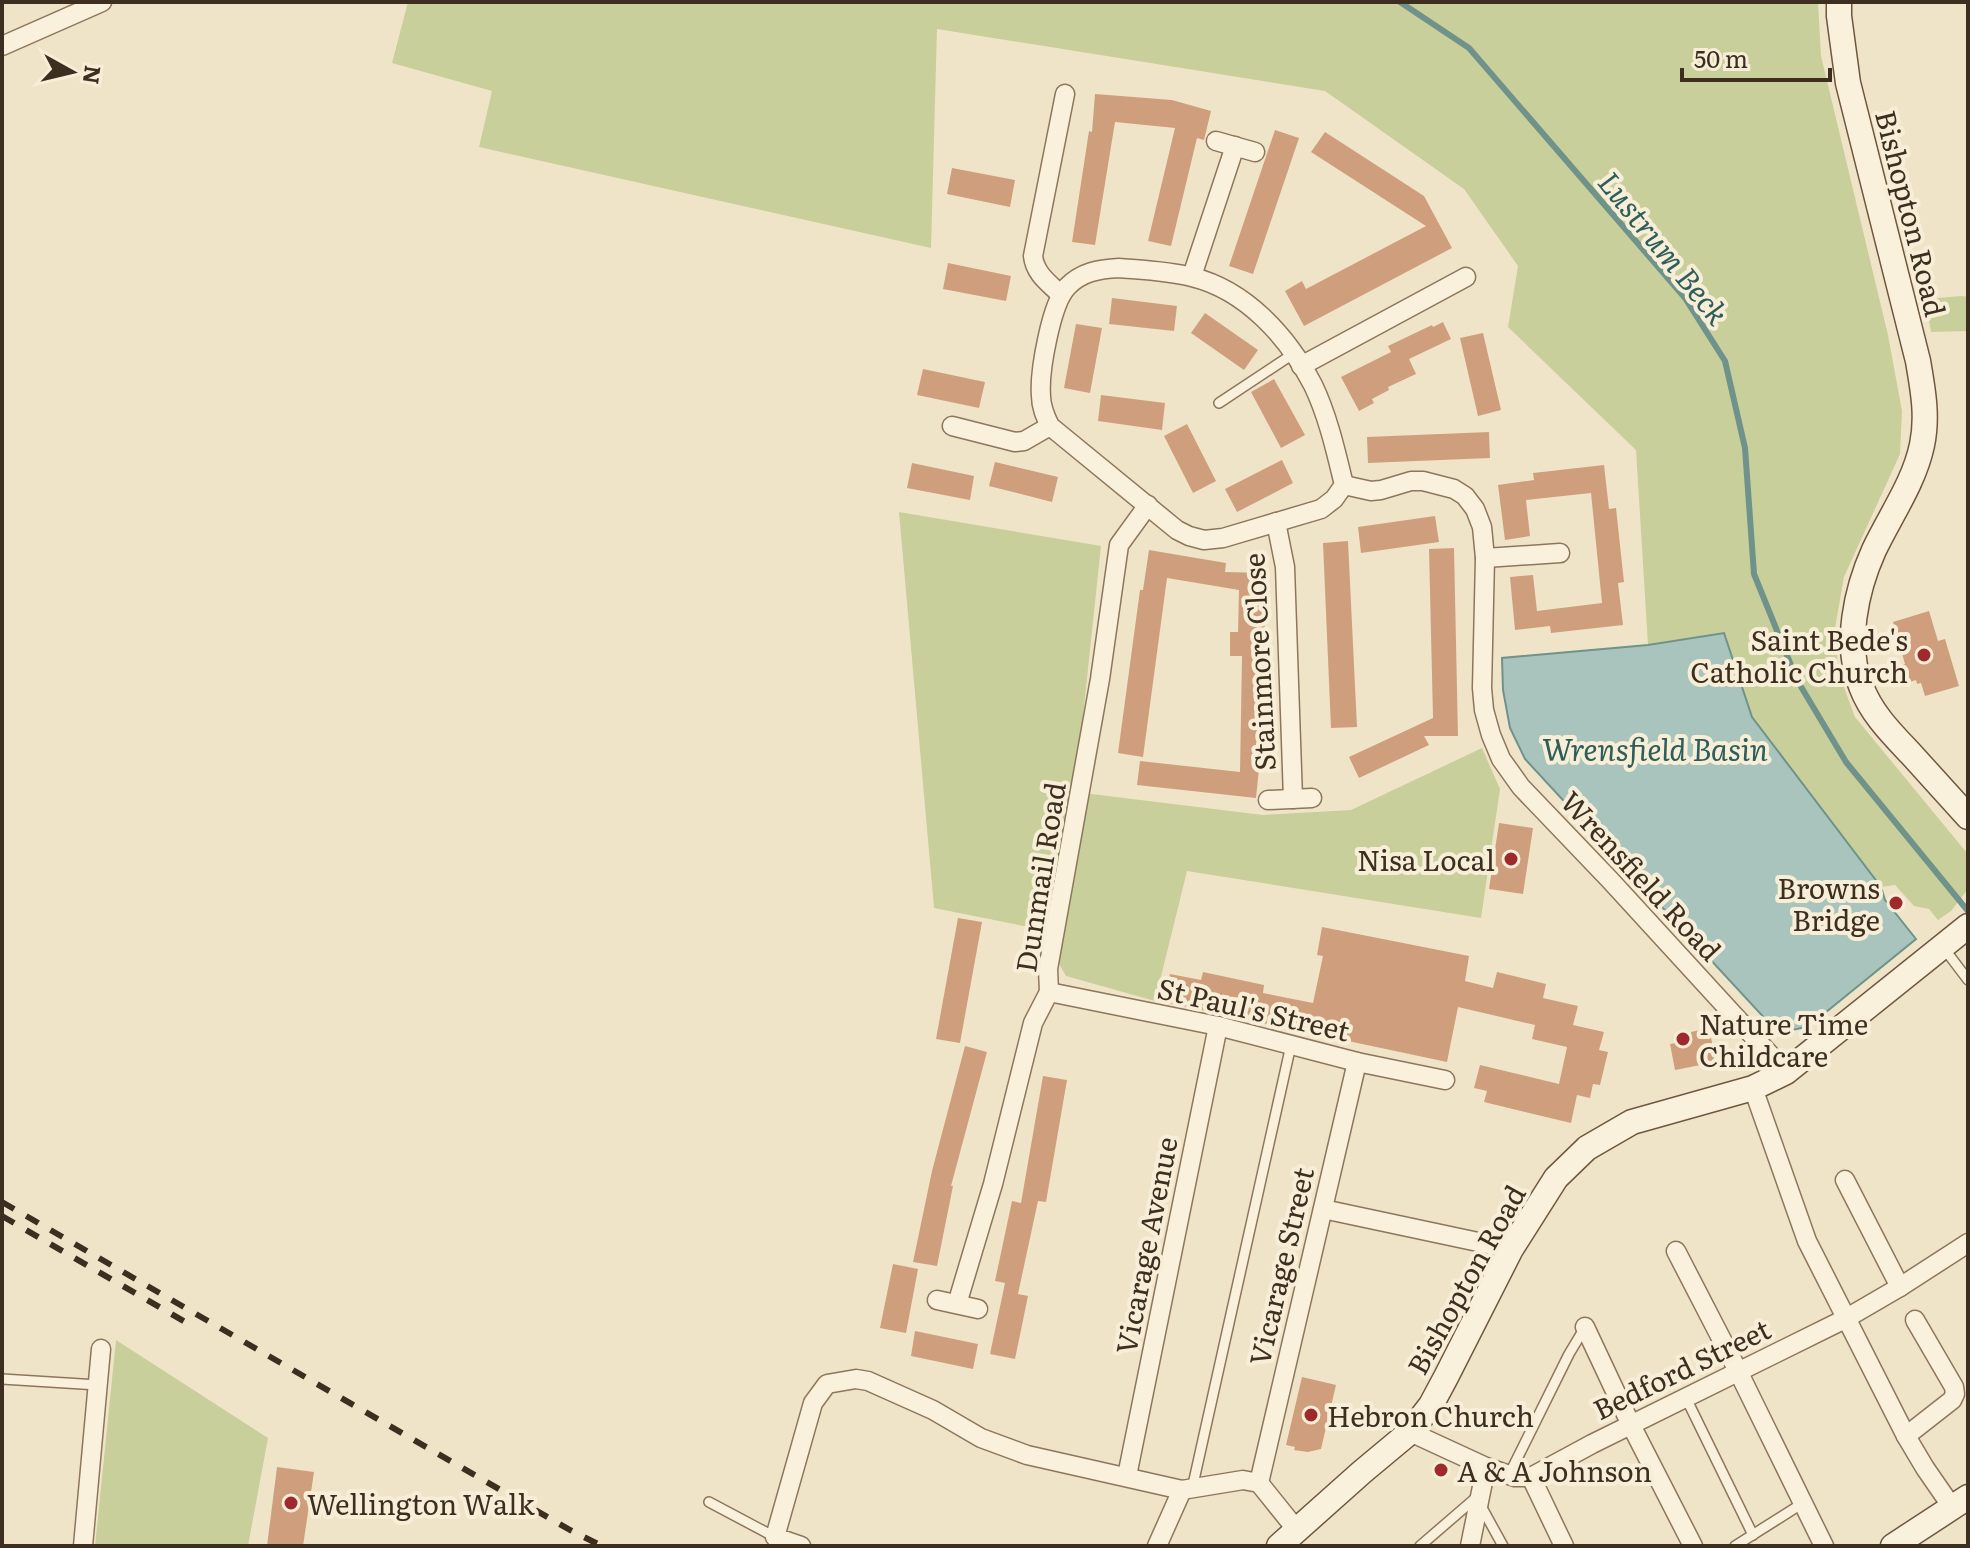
<svg xmlns="http://www.w3.org/2000/svg" width="1970" height="1548" font-family="Literata,serif">
<rect width="100%" height="100%" fill="#f0e4c8"/>
<g fill="#c9cf9b">
<polygon points="408,2 1818,2 1821,56 1888,335 1902,411 1900,454 1844,577 1835,628 1838,671 1855,717 1967,853 1968,889 1951,911 1938,920 1929,909 1914,906 1895,885 1881,887 1752,717 1724,633 1648,645 1636,450 1508,327 1518,266 1464,189 1325,91 937,29 931,248 479,147 492,91 392,63"/>
<polygon points="1962,296 1968,297 1968,331 1931,332 1925,299"/>
<polygon points="899,512 1101,546 1075,792 1263,815 1351,810 1482,748 1500,789 1481,918 1187,871 1155,1001 1066,976 1039,929 934,908"/>
<polygon points="116,1340 268,1438 248,1546 95,1546"/>
</g>
<path fill="#a9c4bc" stroke="#6f938a" stroke-width="2" d="M1724 633 1752 717 1881 887 1885 900 1916 939 1820 1017C1800 1032 1792 1033 1769 1023L1525 759 1510 728 1503 690 1502 658 1648 645Z"/>
<g fill="none" stroke-linecap="round" stroke-linejoin="round">
<polyline stroke="#6f938a" stroke-width="6" points="1400,2 1469,48 1685,298 1725,361 1745,448 1754,574 1797,680 1846,762 1968,911"/>
</g>
<g fill="#cf9f7d">
<polygon points="1095,94 1172,100 1211,111 1204,140 1197,138 1171,246 1148,241 1175,128 1115,122 1095,245 1072,242 1089,131 1092,132"/>
<polygon points="1275,130 1299,138 1253,274 1229,266"/>
<polygon points="1325,132 1424,196 1452,248 1304,326 1285,291 1302,281 1306,289 1426,226 1311,152"/>
<polygon points="952,168 1015,180 1010,207 947,194"/>
<polygon points="948,263 1011,276 1006,301 943,289"/>
<polygon points="1112,298 1177,306 1174,331 1109,324"/>
<polygon points="1205,313 1258,350 1244,370 1191,333"/>
<polygon points="1443,322 1451,339 1409,359 1416,374 1388,387 1389,390 1372,399 1374,403 1359,411 1341,377 1391,352 1388,346 1432,325 1433,327"/>
<polygon points="1076,324 1102,328 1090,393 1064,388"/>
<polygon points="1483,333 1501,410 1478,416 1460,338"/>
<polygon points="923,369 985,382 979,408 917,395"/>
<polygon points="1274,379 1305,435 1281,448 1251,392"/>
<polygon points="1101,395 1165,403 1162,430 1098,421"/>
<polygon points="1187,424 1216,481 1193,493 1164,436"/>
<polygon points="1489,432 1490,458 1368,463 1367,437"/>
<polygon points="1282,460 1293,483 1237,512 1225,489"/>
<polygon points="995,462 1058,477 1052,502 989,486"/>
<polygon points="912,463 974,476 970,500 907,488"/>
<polygon points="1604,465 1609,509 1616,508 1624,582 1618,583 1623,625 1551,633 1550,626 1515,630 1510,577 1533,575 1537,611 1602,603 1591,493 1526,500 1530,536 1505,540 1498,485 1534,480 1533,473"/>
<polygon points="1435,516 1439,542 1361,553 1358,527"/>
<polygon points="1348,541 1357,727 1331,728 1323,543"/>
<polygon points="1454,548 1458,736 1424,736 1429,745 1359,778 1349,757 1433,718 1429,549"/>
<polygon points="1149,550 1226,563 1225,572 1266,573 1262,760 1260,760 1256,798 1137,785 1140,761 1240,772 1242,656 1230,656 1230,632 1238,632 1239,590 1167,578 1143,757 1118,753 1140,590 1143,590"/>
<polygon points="1929,611 1938,641 1945,639 1959,686 1925,696 1921,683 1917,684 1916,680 1904,684 1899,665 1905,664 1893,622"/>
<polygon points="1499,823 1533,828 1523,894 1489,889"/>
<polygon points="958,918 982,922 960,1043 936,1039"/>
<polygon points="1322,927 1469,956 1465,981 1493,988 1497,972 1546,984 1543,998 1578,1006 1573,1025 1604,1032 1599,1050 1608,1052 1600,1085 1593,1084 1590,1098 1577,1095 1571,1123 1484,1102 1487,1091 1474,1088 1480,1065 1559,1084 1567,1047 1532,1039 1535,1025 1458,1007 1447,1062 1164,1002 1170,974 1201,980 1203,972 1264,985 1263,993 1313,1003 1323,956 1317,955"/>
<polygon points="1709,1028 1716,1062 1675,1070 1670,1044 1692,1040 1691,1032"/>
<polygon points="965,1046 987,1052 951,1186 953,1186 937,1266 913,1262 932,1171"/>
<polygon points="1043,1076 1067,1080 1046,1202 1038,1201 1018,1294 1028,1296 1015,1359 990,1354 1005,1283 995,1281 1012,1201 1021,1203"/>
<polygon points="893,1264 918,1269 906,1333 880,1328"/>
<polygon points="915,1331 978,1344 973,1369 911,1356"/>
<polygon points="1302,1377 1336,1385 1321,1449 1308,1452 1294,1450 1295,1447 1286,1445"/>
<polygon points="277,1467 314,1472 303,1546 267,1546"/>
</g>
<g fill="none" stroke-linecap="round" stroke-linejoin="round">
<defs>
<g id="lane">
<polyline points="1219,403 1293,354"/>
<polyline points="1943,947 1968,980"/>
<polyline points="2,1379 98,1385"/>
<polyline points="1686,1398 1753,1535"/>
<polyline points="1509,1475 1569,1354 1584,1329"/>
<polyline points="1192,1489 1291,1045"/>
<polyline points="709,1502 775,1537"/>
<polyline points="1481,1506 1503,1546"/>
<polyline points="1420,1546 1478,1496"/>
<polyline points="1735,1546 1803,1503"/>
</g>
<g id="street">
<polyline points="2,46 102,2"/>
<polyline points="1216,141 1255,152"/>
<path d="M1119 268C1143 270 1169 271 1192 277 1246 290 1288 337 1313 385 1328 416 1336 452 1344 485L1334 499 1321 509 1223 538 1204 540 1189 536 1177 530 1050 426C1045 416 1041 407 1041 396 1039 372 1051 304 1067 287 1081 272 1099 269 1119 268Z"/>
<polyline points="1192,276 1235,146"/>
<path d="M1061 295C1049 283 1035 274 1033 256L1065 94"/>
<polyline points="1301,366 1466,277"/>
<polyline points="952,426 1015,442 1024,441 1050,426"/>
<polyline points="1344,485 1371,491 1381,490 1411,481 1423,481 1454,489 1465,496 1475,509 1482,527 1485,558 1482,688 1484,710 1491,735 1501,759 1521,787 1610,880 1786,1072"/>
<polyline points="1276,522 1285,567 1293,799"/>
<polyline points="1485,558 1560,553"/>
<polyline points="1268,800 1312,798"/>
<polyline points="1049,992 1218,1026 1357,1062 1445,1080"/>
<polyline points="1753,1088 1807,1241 1906,1436 1925,1468 1952,1507"/>
<polyline points="1845,1180 1900,1287"/>
<polyline points="1323,1209 1511,1249"/>
<polyline points="1676,1251 1738,1371 1824,1546"/>
<polyline points="937,1300 978,1309"/>
<polyline points="957,1304 993,1184 1033,1023 1049,992 1048,969 1100,679 1119,545 1148,505"/>
<polyline points="1585,1327 1631,1425 1693,1546"/>
<polyline points="1410,1432 1486,1467 1515,1477 1531,1477 1592,1444 1845,1319 1900,1287 1968,1243"/>
<polyline points="1906,1436 1952,1400 1955,1394 1954,1387 1915,1320"/>
<polyline points="1127,1476 1218,1026"/>
<polyline points="1531,1477 1564,1546"/>
<polyline points="1259,1483 1357,1062"/>
<polyline points="83,1546 101,1349"/>
<polyline points="801,1546 775,1537 813,1403 827,1384 856,1379 868,1381 933,1410 981,1438 1027,1455 1182,1490 1243,1480 1259,1483 1296,1529"/>
<polyline points="1157,1546 1182,1490"/>
<polyline points="1470,1546 1486,1467"/>
</g>
<g id="secondary">
<path d="M1839 2V16L1848 83 1918 361C1923 390 1928 417 1922 445 1914 483 1890 516 1874 550 1856 590 1844 645 1861 686 1871 713 1891 733 1911 754 1930 775 1949 796 1968 817"/>
<polyline points="1279,1546 1362,1472 1410,1432 1431,1405 1446,1377 1511,1249 1556,1178 1587,1148 1632,1122 1753,1088 1786,1072 1968,926"/>
<polyline points="1893,1546 1968,1497"/>
</g>
</defs>
<use href="#lane" stroke="#8d765c" stroke-width="12"/>
<use href="#street" stroke="#8d765c" stroke-width="21"/>
<use href="#secondary" stroke="#6f573f" stroke-width="27"/>
<use href="#lane" stroke="#faf1dc" stroke-width="9"/>
<use href="#street" stroke="#faf1dc" stroke-width="18"/>
<use href="#secondary" stroke="#faf1dc" stroke-width="24"/>
<g stroke="#3d2e20" stroke-width="6" stroke-dasharray="14 14" stroke-linecap="butt">
<polyline points="2,1202 570,1530 602,1546"/>
<polyline points="2,1216 192,1326"/>
</g>
</g>
<g fill="#9e2a2b" stroke="#f7eed8" stroke-width="3">
<circle cx="1924" cy="655" r="8"/>
<circle cx="1511" cy="859" r="8"/>
<circle cx="1896" cy="903" r="8"/>
<circle cx="1683" cy="1039" r="8"/>
<circle cx="1311" cy="1415" r="8"/>
<circle cx="1441" cy="1470" r="8"/>
<circle cx="291" cy="1503" r="8"/>
</g>
<g text-anchor="middle" dominant-baseline="central" stroke-width="8" stroke-linejoin="round" paint-order="stroke">
<g font-size="28" fill="#3d2e20" stroke="#f7eed8">
<text transform="translate(1912 213) rotate(76)">Bishopton Road</text>
<text transform="translate(1258 662) rotate(-93)">Stainmore Close</text>
<text transform="translate(1642 875) rotate(47)">Wrensfield Road</text>
<text transform="translate(1039 877) rotate(-81)">Dunmail Road</text>
<text transform="translate(1254 1008) rotate(13)">St Paul's Street</text>
<text transform="translate(1145 1245) rotate(-79)">Vicarage Avenue</text>
<text transform="translate(1280 1266) rotate(-77)">Vicarage Street</text>
<text transform="translate(1465 1279) rotate(-61)">Bishopton Road</text>
<text transform="translate(1681 1368) rotate(-26)">Bedford Street</text>
</g>
<g font-size="28" fill="#3d2e20" stroke="#f7eed8" text-anchor="start">
<text x="1908" y="639" text-anchor="end">Saint Bede's<tspan x="1908" dy="32">Catholic Church</tspan></text>
<text x="1495" y="859" text-anchor="end">Nisa Local</text>
<text x="1880" y="887" text-anchor="end">Browns<tspan x="1880" dy="32">Bridge</tspan></text>
<text x="1699" y="1023">Nature Time<tspan x="1699" dy="32">Childcare</tspan></text>
<text x="1327" y="1415">Hebron Church</text>
<text x="1457" y="1470">A &amp; A Johnson</text>
<text x="307" y="1503">Wellington Walk</text>
</g>
<g font-size="30" font-style="italic" fill="#2f5d5a" stroke="#f7eed8">
<text transform="translate(1665 247) rotate(51)">Lustrum Beck</text>
<text x="1655" y="748">Wrensfield Basin</text>
</g>
</g>
<rect width="1970" height="1548" fill="none" stroke="#3d2e20" stroke-width="8"/>
<g transform="translate(72 72) rotate(98)" stroke="#f7eed8" stroke-width="6" paint-order="stroke">
<path d="M0-6L14 30L0 20L-14 30Z" fill="#3d2e20"/>
<text y="-12" font-size="22" font-weight="bold" text-anchor="middle" fill="#3d2e20">N</text>
</g>
<path d="M1682 68v12h148v-12" fill="none" stroke="#3d2e20" stroke-width="4"/>
<text x="1694" y="68" font-size="24" fill="#3d2e20" stroke="#f7eed8" stroke-width="6" paint-order="stroke">50 m</text>
</svg>
